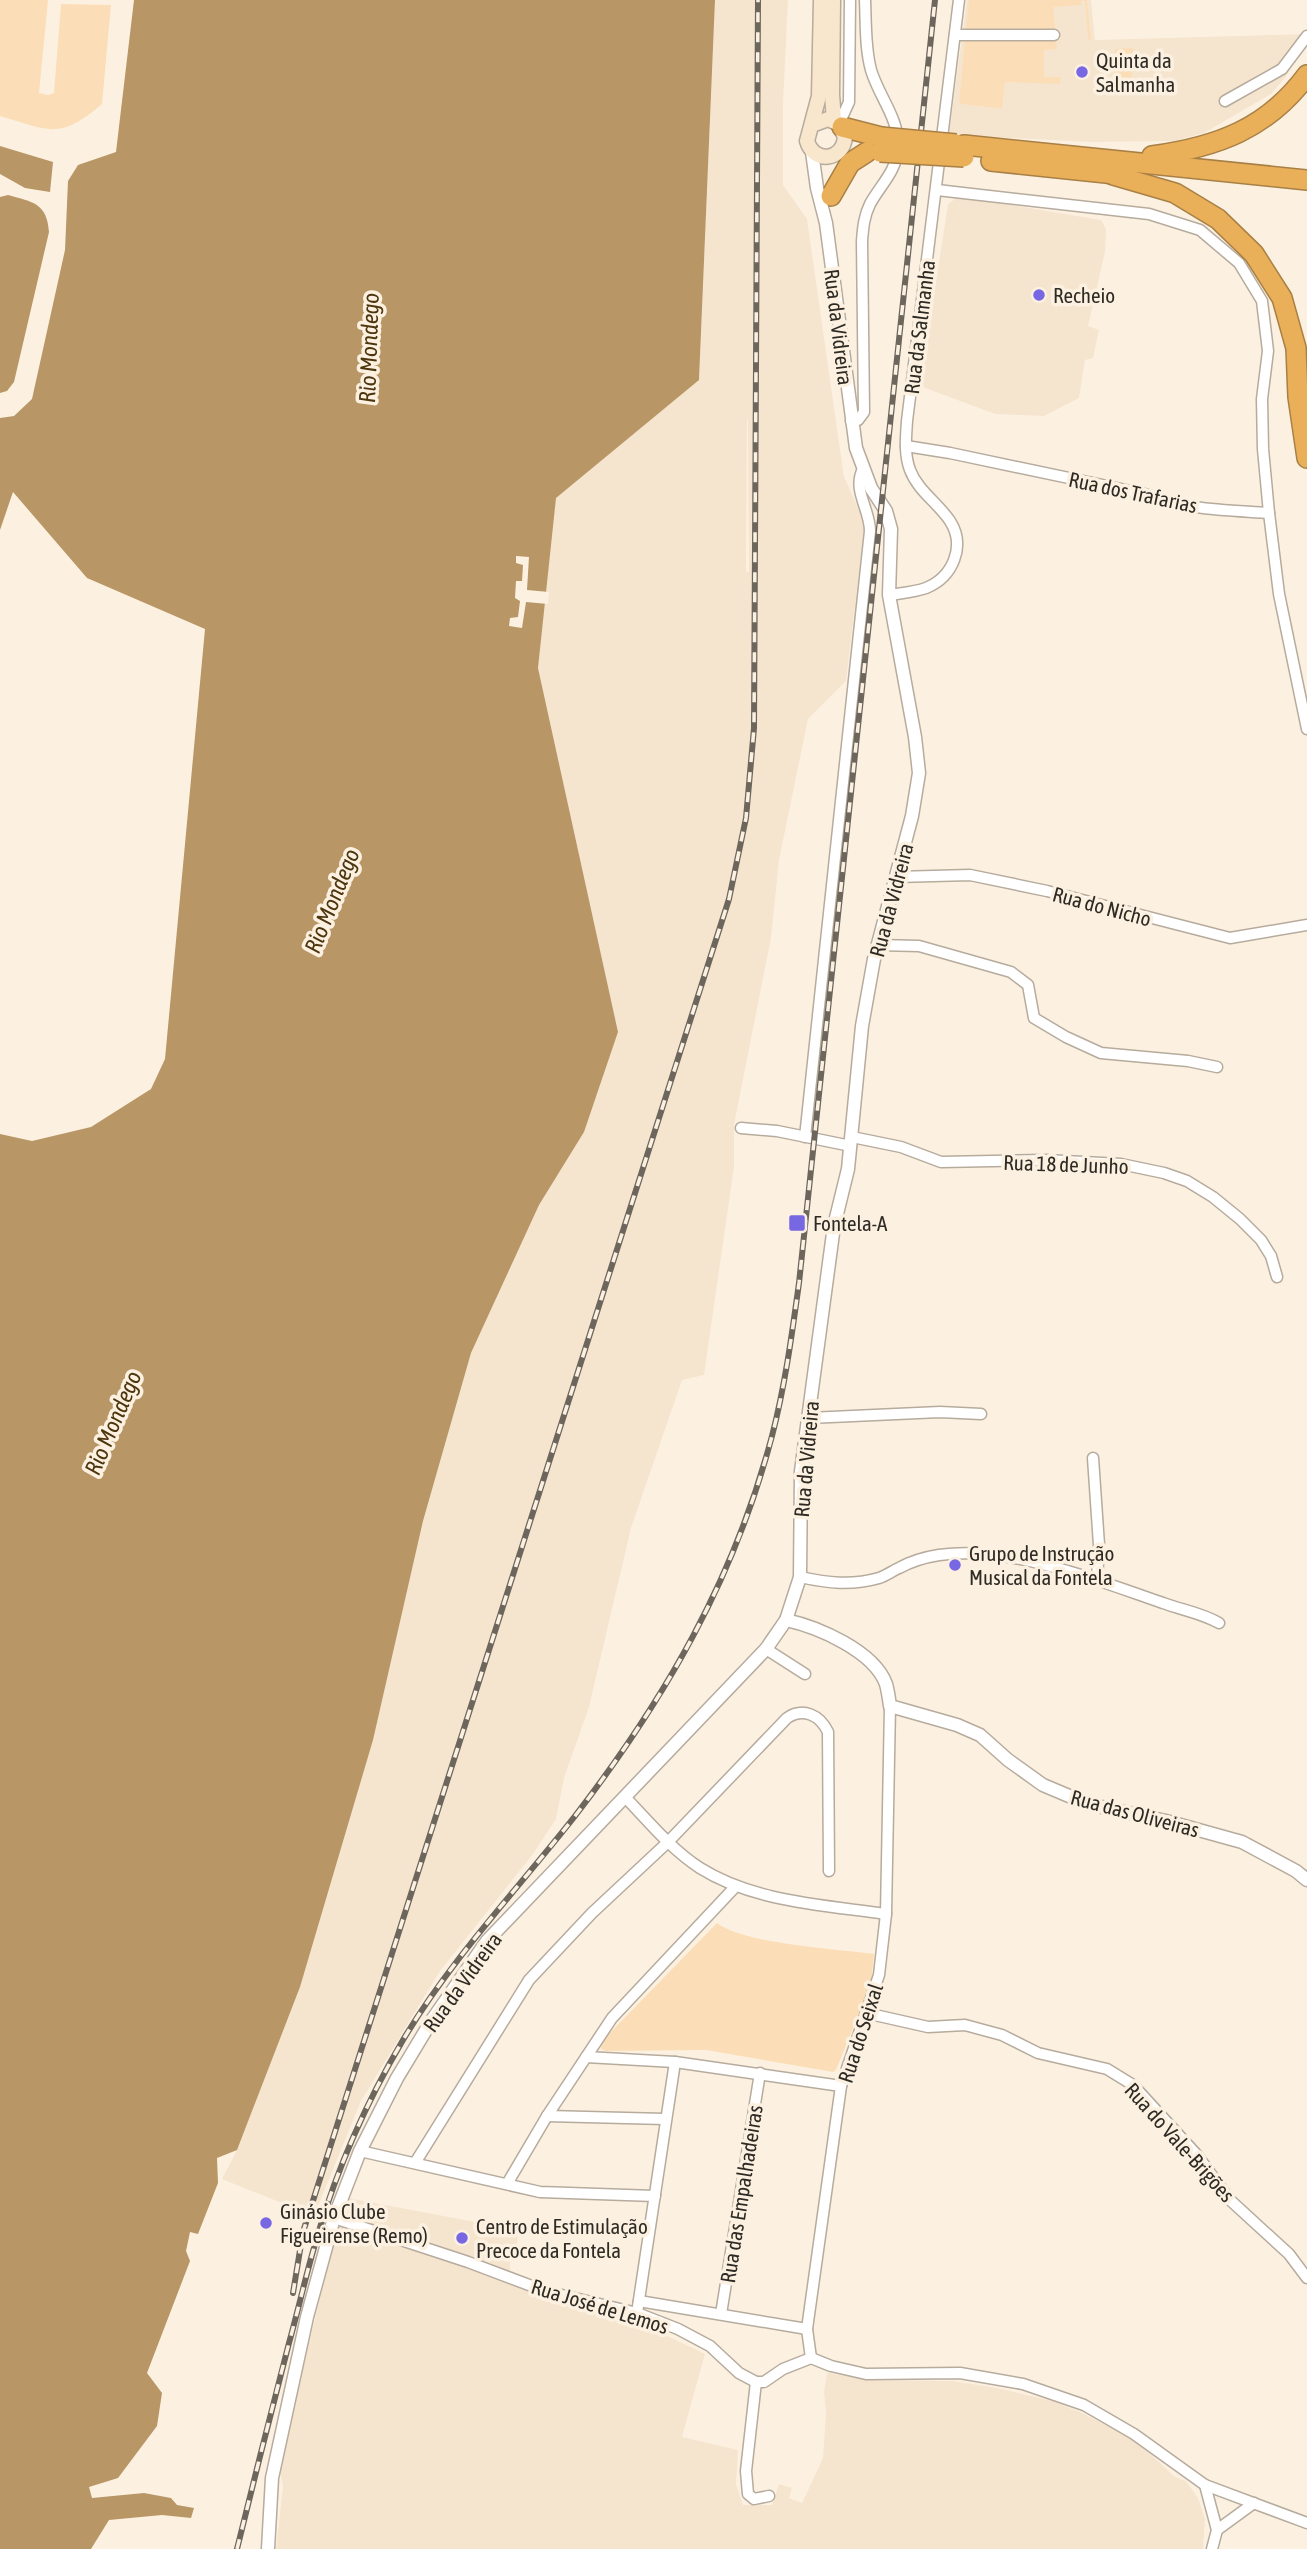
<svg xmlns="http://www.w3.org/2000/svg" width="1307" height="2549" font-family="'Asap Condensed',sans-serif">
<rect width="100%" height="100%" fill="#fcf1e1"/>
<g fill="#f5e5cf" fill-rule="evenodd">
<path d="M715 0H788L783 105V185L807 219 844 477 865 523 846 681 808 719 779 860 771 938 734 1125V1167L704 1375 682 1380 631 1528 589 1707 564 1778 556 1819 533 1854 440 1971 361 2101 314 2216 222 2179 237 2150 300 1987 373 1740 423 1521 471 1353 539 1205 584 1132 618 1032 538 668 555 498 699 380ZM747 419 748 420 749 572H746Z"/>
<polygon points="967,0 1091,0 1095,40 1307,34 1307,43 1284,79 1271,94 1204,133 1174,141 1091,142 949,135"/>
<polygon points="959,196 1101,220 1106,229 1105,252 1088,326 1099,330 1093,358 1085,360 1079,398 1044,416 995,414 920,386 948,204"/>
<polygon points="348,2198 518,2230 517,2246 510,2246 510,2274 348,2217 345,2211"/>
<polygon points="338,2226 634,2320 705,2354 682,2437 738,2450 736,2484 743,2505 772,2505 779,2484 792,2488 789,2498 802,2503 823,2458 826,2413 824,2392 827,2373 872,2380 953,2381 997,2388 1052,2401 1082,2413 1136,2441 1175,2477 1186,2481 1198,2498 1205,2519 1203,2549 276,2549 283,2486 279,2465"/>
</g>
<g fill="#fbdeb7">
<path d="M0 0H48L39 93 48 95 54 93 61 4 111 5 102 104C60 140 50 131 0 116Z"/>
<polygon points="969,0 1087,0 1091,40 1088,39 1085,1 1081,1 1081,5 1053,7 1057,49 1044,50 1044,77 1061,77 1060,84 1005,82 1002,109 961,104 959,101"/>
<polygon points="1133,48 1132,78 1114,77 1115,49"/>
<path d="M717 1923C745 1944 836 1949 874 1954L871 1984 836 2070 833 2072 706 2050 606 2051 601 2049 602 2041Z"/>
</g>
<g fill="#b89666">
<polygon points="134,0 715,0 699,380 556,498 538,668 618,1032 584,1132 539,1205 471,1353 423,1521 373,1740 300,1987 237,2150 217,2158 218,2183 198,2234 190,2232 186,2251 190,2261 147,2373 162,2393 157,2426 118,2478 89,2487 92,2498 144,2493 171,2498 177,2505 194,2508 191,2518 162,2515 109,2520 91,2549 0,2549 0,1134 32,1141 91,1127 151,1089 165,1059 205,629 87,578 13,492 0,530 0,418 14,416 32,399 65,250 68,181 78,165 116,152"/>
<polygon points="0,146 53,162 50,192 25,188 0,174"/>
<path d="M8 195C33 202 47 203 49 232L14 382 7 391 0 393V197Z"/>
</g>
<polygon fill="#fcf1e1" points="516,556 529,557 527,590 549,592 548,604 526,602 522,628 509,626 510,618 518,617 520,601 515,598 516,581 522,581 523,565 516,563"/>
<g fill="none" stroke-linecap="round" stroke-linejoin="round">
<defs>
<g id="minor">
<polyline points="955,35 1054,35"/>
<polyline points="1225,101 1282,69 1307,36"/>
<polyline points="839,124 849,102 850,0"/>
<polyline points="937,190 1149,214 1200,230 1239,263 1262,301 1268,351 1262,399 1263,449 1269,513 1279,594 1307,729"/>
<path d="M851 421 858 420 864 412 862 241C863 228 864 216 870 204 881 184 897 171 898 147 899 118 879 97 871 70 865 48 866 23 865 0"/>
<path d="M906 446 950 453 1145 494C1183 510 1227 510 1269 513"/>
<path d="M889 595C902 593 915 592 926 588 953 577 966 546 950 521 938 503 918 491 910 470 904 454 906 437 907 421L959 0"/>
<polyline points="896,877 970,875 1047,891 1230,938 1307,925"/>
<polyline points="878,945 919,946 1011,972 1028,985 1034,1018 1066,1037 1101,1053 1188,1061 1217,1067"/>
<polyline points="741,1128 777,1131 851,1146"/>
<path d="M805 1137 870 531C870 509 852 490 863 469"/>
<polyline points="852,1137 901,1147 941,1162 1046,1160 1121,1164 1164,1173 1187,1181 1213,1197 1240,1219 1261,1240 1271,1256 1277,1277"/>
<polyline points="809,1418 940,1412 981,1414"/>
<polyline points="1093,1458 1099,1545 1097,1580"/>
<path d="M800 1577C828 1583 851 1586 879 1578 886 1576 892 1571 899 1568 910 1562 926 1557 939 1555 1011 1545 1096 1580 1163 1603 1182 1610 1202 1613 1219 1623"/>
<polyline points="766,1649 805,1674"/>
<path d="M626 1798C649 1822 671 1849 700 1868 754 1902 824 1905 886 1914"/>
<polyline points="866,2013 928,2027 965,2025 1002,2035 1038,2053 1107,2069 1133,2085 1197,2155 1230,2200 1289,2254 1307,2278"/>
<polyline points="586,2057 675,2062 841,2086"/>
<polyline points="547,2116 665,2119"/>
<polyline points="360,2151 540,2192 655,2196"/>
<path d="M415 2163 529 1980 592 1913 668 1842 787 1718C803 1707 820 1715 828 1732L829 1871"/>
<polyline points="507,2184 547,2116 612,2018 736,1886"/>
<polyline points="334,2218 468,2262 545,2291 637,2313 678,2329 710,2346 739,2373 756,2382 764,2382 783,2369 811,2358"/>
<polyline points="639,2301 807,2329"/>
<polyline points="637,2313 675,2062"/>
<polyline points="721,2314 760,2073"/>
<polyline points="811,2358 807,2329 841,2086 879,1975 886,1914 890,1706"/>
<polyline points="811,2358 831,2366 866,2374 960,2373 1023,2384 1084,2405 1134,2434 1205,2485 1217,2530 1212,2549"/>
<polyline points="756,2382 746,2471 748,2494 754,2499 769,2496"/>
<polyline points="1205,2485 1307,2523"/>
<polyline points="1217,2530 1254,2503"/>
</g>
<g id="tertiary">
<path d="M786 1620C818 1627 874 1651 886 1684 888 1691 889 1699 890 1706L957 1725 980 1735 1008 1760 1043 1785 1088 1804 1166 1821 1242 1842 1296 1871 1307 1880"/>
<polyline points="268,2549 272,2478 307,2317 334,2218 360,2151 397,2078 432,2020 487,1941 766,1649 786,1620 800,1577 801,1471 834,1226 848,1169 862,1026 874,959 912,816 919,773 915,737 889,595 891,529 886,511 871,488 856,448 826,223 817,188 812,152"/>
</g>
<g id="secondary">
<polyline points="833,0 832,95 834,120"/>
<path d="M812 125 828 119 839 124 845 137C843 161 814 164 807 141L819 96 821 0"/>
</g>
<g id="motorway">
<polyline points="842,127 881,137"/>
<polyline points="964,145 1307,180"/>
<path d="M1152 156C1217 147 1267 129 1307 75"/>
<polyline points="991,161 1125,175"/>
<polyline points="1113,175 1175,193 1218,219 1254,254 1282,298 1296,348 1298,397 1307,458"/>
<polyline points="831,196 850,163 867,152"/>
</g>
</defs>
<use href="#minor" stroke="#b6ab9d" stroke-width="13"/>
<use href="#tertiary" stroke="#b6ab9d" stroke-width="15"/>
<use href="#secondary" stroke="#b6ab9d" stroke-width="17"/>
<use href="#motorway" stroke="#a88046" stroke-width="22"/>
<use href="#minor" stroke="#fff" stroke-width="10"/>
<use href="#tertiary" stroke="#fff" stroke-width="12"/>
<use href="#secondary" stroke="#f8e7cd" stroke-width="14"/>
<use href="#motorway" stroke="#e9af59" stroke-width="19"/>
<defs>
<g id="rail">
<polyline points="293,2293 303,2232 729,899 746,818 754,728 758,0"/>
<path d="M237 2549C254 2480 271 2412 289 2343 299 2307 307 2270 318 2234 338 2166 367 2101 403 2040 451 1959 517 1890 575 1816 665 1699 734 1580 772 1436 785 1386 792 1334 799 1283L935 0"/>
</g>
</defs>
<use href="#rail" stroke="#6c665d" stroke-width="6"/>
<use href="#rail" stroke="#fcf1e1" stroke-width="3.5" stroke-dasharray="10" stroke-linecap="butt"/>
<defs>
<g id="motorway-bridge">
<polyline points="881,137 956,144"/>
<polyline points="880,152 964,157"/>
</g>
</defs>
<use href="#motorway-bridge" stroke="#a88046" stroke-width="22" stroke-linecap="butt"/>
<use href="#motorway-bridge" stroke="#e9af59" stroke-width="19"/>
</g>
<g fill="#7767e2" stroke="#fcf1e1" stroke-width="2.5">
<circle cx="1082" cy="72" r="7"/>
<circle cx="1039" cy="295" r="7"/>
<rect x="788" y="1214" width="18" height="18" rx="3.5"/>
<circle cx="955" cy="1565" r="7"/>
<circle cx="266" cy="2223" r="7"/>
<circle cx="462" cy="2238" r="7"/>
</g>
<g text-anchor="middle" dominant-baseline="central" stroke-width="7" stroke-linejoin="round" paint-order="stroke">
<g font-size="21" fill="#2e2a24" stroke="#fcf1e1" text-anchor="start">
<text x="1096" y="60">Quinta da<tspan x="1096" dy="24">Salmanha</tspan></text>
<text x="1053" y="295">Recheio</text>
<text x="813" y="1223">Fontela-A</text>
<text x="969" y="1553">Grupo de Instrução<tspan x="969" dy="24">Musical da Fontela</tspan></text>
<text x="280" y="2211">Ginásio Clube<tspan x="280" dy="24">Figueirense (Remo)</tspan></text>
<text x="476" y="2226">Centro de Estimulação<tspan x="476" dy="24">Precoce da Fontela</tspan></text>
</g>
<g font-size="21" fill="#2e2a24" stroke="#fcf1e1">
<text transform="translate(839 327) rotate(83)">Rua da Vidreira</text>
<text transform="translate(919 327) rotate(-83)">Rua da Salmanha</text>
<text transform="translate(1133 492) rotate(12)">Rua dos Trafarias</text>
<text transform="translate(891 900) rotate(-75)">Rua da Vidreira</text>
<text transform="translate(1102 906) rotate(15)">Rua do Nicho</text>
<text transform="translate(1066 1164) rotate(2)">Rua 18 de Junho</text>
<text transform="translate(806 1459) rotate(-85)">Rua da Vidreira</text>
<text transform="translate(1135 1813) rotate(15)">Rua das Oliveiras</text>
<text transform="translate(462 1982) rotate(-54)">Rua da Vidreira</text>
<text transform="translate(860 2033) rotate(-72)">Rua do Seixal</text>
<text transform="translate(1180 2142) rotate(48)">Rua do Vale-Brigões</text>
<text transform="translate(741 2194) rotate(-81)">Rua das Empalhadeiras</text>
<text transform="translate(600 2306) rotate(17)">Rua José de Lemos</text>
</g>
<g font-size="23" font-style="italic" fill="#4d350d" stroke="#fcf1e1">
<text transform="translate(369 348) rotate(-88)">Rio Mondego</text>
<text transform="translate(332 901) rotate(-68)">Rio Mondego</text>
<text transform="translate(113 1423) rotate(-67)">Rio Mondego</text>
</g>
</g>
</svg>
